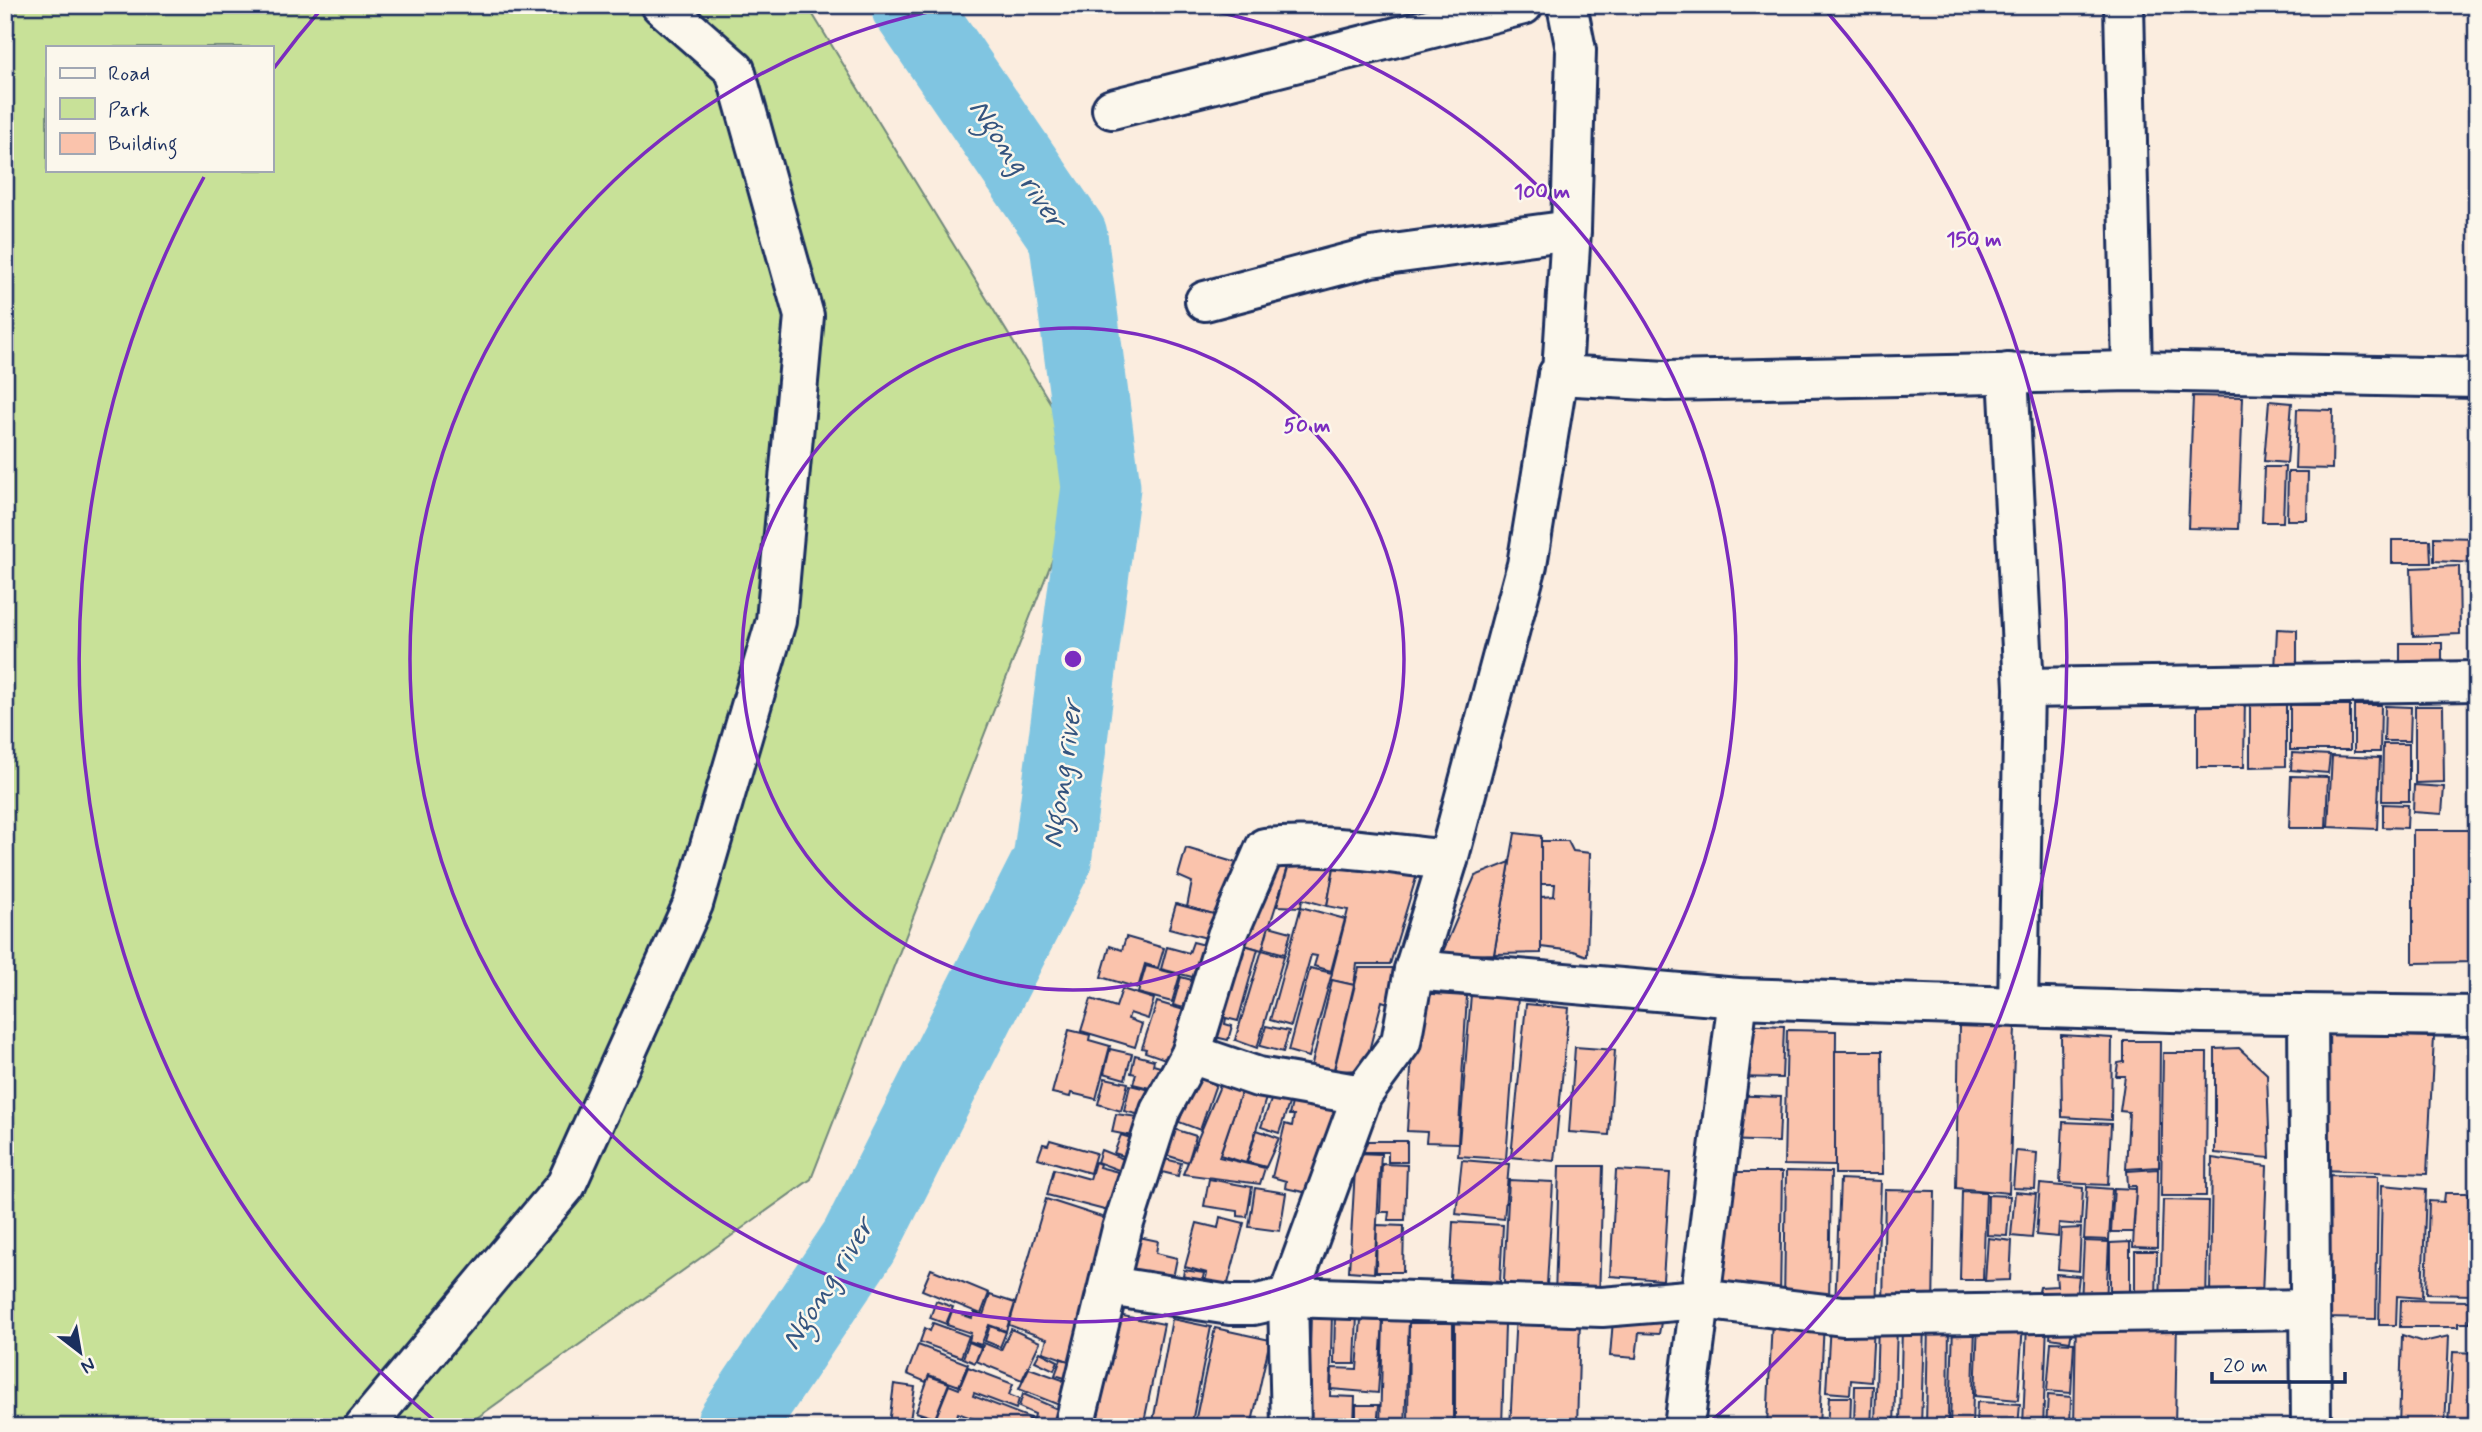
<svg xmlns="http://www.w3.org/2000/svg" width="2482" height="1432" font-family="Mynerve,sans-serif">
<rect width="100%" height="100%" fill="#fbeddf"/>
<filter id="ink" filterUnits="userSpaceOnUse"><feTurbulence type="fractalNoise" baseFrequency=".0143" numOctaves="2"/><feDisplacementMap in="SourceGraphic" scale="14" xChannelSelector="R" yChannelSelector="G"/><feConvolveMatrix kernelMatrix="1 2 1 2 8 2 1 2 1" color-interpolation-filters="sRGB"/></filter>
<g filter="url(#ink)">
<path fill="#c8e198" stroke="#72887b" stroke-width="2" fill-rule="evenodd" d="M5 5H807L1089 466 811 1179 464 1427H5ZM47 47H271V170H47Z"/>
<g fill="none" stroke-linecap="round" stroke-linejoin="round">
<polyline stroke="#80c5e1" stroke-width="79" points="735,1427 859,1242 1052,861 1101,487 1068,236 910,5"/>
</g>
<g fill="#fac3ac" stroke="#1b2f5e" stroke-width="2">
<polygon points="2193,396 2243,397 2238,529 2188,528"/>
<polygon points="2269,401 2292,403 2287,463 2264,461"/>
<polygon points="2297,409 2333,410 2332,469 2295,468"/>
<polygon points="2264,467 2285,467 2283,522 2262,522"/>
<polygon points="2288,472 2308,472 2307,520 2287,520"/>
<polygon points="2434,537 2477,538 2477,563 2434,561"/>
<polygon points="2392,540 2430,540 2431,563 2392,563"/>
<polygon points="2459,566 2460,634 2413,636 2411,568"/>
<polygon points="2277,629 2297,630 2297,670 2275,670"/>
<polygon points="2400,643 2442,643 2442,673 2400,674"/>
<polygon points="2197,694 2245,694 2244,767 2197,767"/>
<polygon points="2250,699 2286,699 2286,766 2250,767"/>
<rect x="2290" y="705" width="60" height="45"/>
<polygon points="2354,705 2381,705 2380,752 2354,752"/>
<polygon points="2385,706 2411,707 2410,741 2384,741"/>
<polygon points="2415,706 2443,706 2444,782 2415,783"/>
<polygon points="2383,744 2409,744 2409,801 2382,801"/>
<polygon points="2292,753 2330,755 2328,773 2291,770"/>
<polygon points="2332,756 2380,758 2377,829 2328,827"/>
<polygon points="2291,776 2328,777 2326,828 2289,828"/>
<polygon points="2414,785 2444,787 2442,814 2413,812"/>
<polygon points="2383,804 2408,805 2407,828 2383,827"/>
<polygon points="2413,830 2477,830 2477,962 2413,963"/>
<polygon points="1515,833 1541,836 1541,953 1494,954"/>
<polygon points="1541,841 1568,841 1573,851 1590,853 1587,956 1574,951 1541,947 1541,897 1554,896 1555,884 1541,884"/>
<polygon points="1186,848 1240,864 1221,916 1187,907 1192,882 1178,876"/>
<polygon points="1266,853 1292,854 1262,950 1237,943"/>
<polygon points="1292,854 1336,857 1327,906 1302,899 1301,907 1277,906"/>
<polygon points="1336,857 1419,868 1390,964 1357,964 1354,985 1330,980 1348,910 1327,906"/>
<polygon points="1510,862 1494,954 1441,956 1475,876"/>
<polygon points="1176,904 1221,916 1214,940 1169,928"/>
<polygon points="1301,907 1345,919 1331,971 1314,966 1317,956 1311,955 1291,1026 1270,1020"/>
<polygon points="1269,926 1291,932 1285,954 1263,948"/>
<polygon points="1126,937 1164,948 1158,968 1145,964 1138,988 1101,977 1110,946 1122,950"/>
<polygon points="1193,942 1209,946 1200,979 1161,969 1167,947 1189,953"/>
<polygon points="1237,943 1258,949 1238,1021 1226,1018 1225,1024 1232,1026 1228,1040 1211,1036"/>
<polygon points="1262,950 1284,956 1257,1048 1235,1040"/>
<polygon points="1146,966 1180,975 1172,1002 1138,993"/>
<polygon points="1310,968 1332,973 1309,1057 1288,1051"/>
<polygon points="1359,968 1395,968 1388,1003 1382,1001 1364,1070 1334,1071"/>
<polygon points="1181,977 1199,982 1191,1010 1173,1005"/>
<polygon points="1332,980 1354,985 1333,1073 1311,1068"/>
<polygon points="1122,989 1154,999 1148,1019 1130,1013 1128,1019 1142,1024 1135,1047 1081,1031 1091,999 1116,1007"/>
<polygon points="1416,993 1467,996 1458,1143 1426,1142 1427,1132 1407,1131"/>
<polygon points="1471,994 1518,997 1506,1159 1458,1156"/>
<polygon points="1157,1002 1184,1010 1168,1060 1145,1052 1146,1049 1142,1048"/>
<polygon points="1526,1004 1569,1008 1554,1161 1511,1157"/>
<polygon points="1736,1024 1784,1026 1782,1078 1734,1077"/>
<polygon points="1959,1025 2015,1027 2009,1193 1956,1188"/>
<polygon points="1266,1026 1289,1031 1283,1052 1260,1046"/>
<polygon points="1069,1030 1090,1035 1089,1040 1110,1046 1096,1099 1071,1093 1070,1097 1052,1093"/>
<polygon points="1787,1030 1836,1031 1835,1166 1784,1165"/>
<polygon points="2328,1034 2434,1037 2427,1174 2323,1170"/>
<polygon points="2061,1035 2112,1038 2111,1120 2062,1117"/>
<polygon points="2124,1041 2160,1041 2159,1167 2126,1169 2129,1112 2120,1111 2125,1076 2116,1076 2118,1063 2124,1062"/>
<polygon points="1575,1047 1615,1050 1609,1135 1569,1132"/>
<polygon points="2239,1048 2267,1074 2270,1158 2215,1153 2215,1049"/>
<polygon points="1110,1049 1132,1054 1125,1079 1104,1073"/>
<polygon points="1835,1051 1882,1051 1883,1174 1835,1174"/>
<polygon points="2163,1053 2207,1053 2206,1196 2161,1196"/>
<polygon points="1135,1055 1154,1060 1153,1065 1164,1068 1158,1090 1133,1084 1136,1074 1131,1073"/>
<polygon points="1196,1077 1216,1084 1200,1130 1179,1122"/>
<polygon points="1246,1077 1270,1085 1246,1163 1220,1155"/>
<polygon points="1105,1078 1128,1083 1121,1111 1098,1104"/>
<polygon points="1222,1081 1243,1087 1219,1157 1265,1168 1260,1184 1183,1174"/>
<polygon points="1277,1084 1294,1089 1279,1133 1261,1127"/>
<polygon points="1130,1085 1155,1091 1149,1117 1124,1111"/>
<polygon points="1295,1091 1338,1101 1317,1195 1285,1188 1286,1181 1272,1177 1285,1124 1292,1126 1294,1115 1289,1115"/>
<polygon points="1727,1095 1781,1097 1779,1142 1726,1140"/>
<polygon points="1116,1114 1145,1118 1138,1137 1112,1132"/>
<polygon points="2063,1122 2111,1124 2108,1185 2060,1183"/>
<polygon points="1174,1129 1196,1136 1188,1162 1166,1155"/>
<polygon points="1257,1130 1279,1138 1266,1167 1247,1162"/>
<polygon points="1121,1135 1137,1140 1130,1158 1114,1153"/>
<polygon points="1050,1140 1096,1153 1090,1173 1038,1158 1043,1144 1048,1145"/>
<polygon points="1357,1141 1407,1141 1407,1162 1388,1162 1388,1152 1357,1152"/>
<polygon points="1101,1150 1129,1161 1124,1172 1097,1162"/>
<polygon points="2016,1151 2037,1153 2035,1189 2013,1188"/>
<polygon points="1356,1153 1381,1154 1374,1273 1349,1271"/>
<polygon points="2212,1158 2267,1166 2262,1296 2210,1294"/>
<polygon points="1165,1159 1181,1163 1178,1176 1162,1172"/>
<polygon points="1462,1160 1509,1164 1504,1219 1456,1214"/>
<polygon points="1095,1162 1100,1164 1099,1167 1122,1173 1112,1212 1047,1195 1054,1169 1090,1179"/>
<polygon points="1382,1164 1407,1165 1405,1220 1388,1220 1389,1212 1380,1212"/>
<polygon points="1559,1166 1603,1166 1599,1299 1555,1297"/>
<polygon points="2158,1169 2157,1248 2133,1247 2136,1186 2128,1186 2127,1171"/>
<polygon points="1616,1170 1670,1173 1663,1280 1610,1276"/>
<polygon points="1786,1171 1831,1172 1829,1304 1784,1303"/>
<polygon points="1719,1172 1782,1172 1780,1301 1702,1290"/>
<polygon points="2320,1175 2378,1176 2376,1319 2322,1318"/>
<polygon points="1209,1179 1252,1187 1247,1217 1238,1216 1238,1211 1204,1206"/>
<polygon points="1840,1179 1881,1181 1876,1309 1835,1308"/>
<polygon points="1509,1180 1553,1182 1546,1302 1503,1300"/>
<polygon points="2040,1184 2083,1188 2081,1225 2059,1223 2058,1237 2036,1235"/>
<polygon points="2382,1185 2426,1189 2422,1298 2397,1296 2396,1325 2379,1325"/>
<polygon points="2087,1187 2112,1189 2109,1240 2084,1239"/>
<polygon points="1255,1188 1286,1193 1280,1231 1249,1227"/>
<polygon points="2114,1188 2136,1189 2133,1232 2111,1232"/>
<polygon points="1885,1190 1935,1191 1933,1311 1883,1310"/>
<polygon points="1962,1191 1986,1192 1983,1280 1960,1280"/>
<polygon points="2015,1192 2036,1194 2032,1238 2011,1236"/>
<polygon points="2445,1193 2469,1193 2469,1205 2477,1204 2473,1295 2426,1294 2429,1201 2444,1202"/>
<polygon points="1988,1195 2010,1196 2007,1236 1987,1235"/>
<polygon points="1046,1199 1117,1222 1077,1364 1043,1352 1047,1339 1009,1325"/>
<polygon points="2163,1200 2208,1201 2206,1305 2160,1305"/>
<polygon points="1220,1217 1244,1223 1226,1291 1204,1286 1207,1273 1185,1267 1197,1223 1218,1228"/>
<polygon points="1453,1222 1503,1225 1500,1282 1450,1279"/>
<polygon points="1377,1225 1404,1226 1403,1272 1376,1272"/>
<polygon points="2081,1228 2079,1271 2058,1269 2061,1229"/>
<polygon points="1139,1237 1158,1241 1156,1253 1177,1258 1173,1278 1131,1269"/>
<polygon points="1988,1238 2012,1241 2010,1280 1985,1281"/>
<polygon points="2084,1241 2109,1242 2106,1303 2081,1302"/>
<polygon points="2130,1242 2130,1299 2110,1299 2110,1243"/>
<polygon points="2135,1251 2157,1251 2156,1303 2135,1301"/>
<polygon points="931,1269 989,1293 981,1314 922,1290"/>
<polygon points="1184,1270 1204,1273 1201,1288 1182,1284"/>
<polygon points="2056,1274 2079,1276 2076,1302 2037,1300 2040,1287 2057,1286"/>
<polygon points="990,1295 1015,1303 1006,1331 989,1325 981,1345 969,1341 971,1333 947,1325 952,1311 972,1318 974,1313 983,1315"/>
<polygon points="2401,1300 2470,1301 2470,1323 2458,1323 2458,1327 2400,1327"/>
<polygon points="936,1301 953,1307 946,1324 930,1318"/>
<polygon points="1614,1308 1663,1311 1659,1334 1639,1333 1636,1358 1610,1356"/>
<polygon points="1108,1313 1164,1324 1143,1427 1084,1427"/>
<polygon points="1311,1313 1332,1313 1330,1396 1355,1397 1354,1427 1308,1427"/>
<polygon points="1335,1313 1357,1314 1355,1364 1334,1364"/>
<polygon points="1516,1314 1580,1319 1577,1427 1510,1427"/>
<polygon points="2052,1314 2075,1317 2070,1341 2050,1338"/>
<polygon points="1172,1319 1211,1327 1191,1427 1152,1427"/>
<polygon points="1772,1319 1824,1321 1819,1427 1767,1427"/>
<polygon points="2076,1319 2177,1320 2175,1427 2074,1427"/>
<polygon points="1361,1320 1383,1321 1378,1393 1331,1389 1332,1368 1357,1369"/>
<polygon points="1383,1321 1409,1321 1405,1427 1380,1427"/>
<polygon points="1928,1322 1949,1323 1948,1427 1926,1427"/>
<polygon points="1978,1322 2023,1323 2018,1400 1975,1396"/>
<polygon points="933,1323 969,1336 961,1357 920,1342 925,1328 930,1331"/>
<polygon points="1409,1323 1453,1323 1453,1427 1408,1427"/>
<polygon points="1455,1323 1505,1324 1502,1427 1455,1427"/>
<polygon points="1830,1323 1874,1325 1871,1382 1851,1380 1850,1394 1826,1392"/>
<polygon points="1878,1323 1897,1324 1894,1427 1875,1427"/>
<polygon points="2027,1323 2047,1324 2043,1427 2023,1427"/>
<polygon points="1902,1324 1924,1324 1921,1427 1900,1427"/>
<polygon points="1953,1324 1975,1325 1972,1427 1950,1427"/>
<polygon points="990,1326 1006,1332 1000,1347 985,1341"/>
<polygon points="1215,1328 1270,1340 1251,1427 1194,1427"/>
<polygon points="1011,1329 1040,1342 1022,1380 976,1361 984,1343 1001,1350"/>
<polygon points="2402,1335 2423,1342 2449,1336 2445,1427 2399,1427"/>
<polygon points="969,1342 981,1347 975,1363 963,1358"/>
<polygon points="2051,1342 2074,1343 2071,1393 2047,1391"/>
<polygon points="918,1345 968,1364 959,1386 929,1375 926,1382 907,1374"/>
<polygon points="1040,1352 1058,1361 1054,1370 1035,1361"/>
<polygon points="2453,1352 2477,1353 2477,1427 2449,1427"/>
<polygon points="1061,1359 1077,1363 1071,1380 1055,1375"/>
<polygon points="968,1367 1013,1384 1009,1395 1019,1399 1016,1409 974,1393 973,1396 1030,1418 1026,1427 995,1427 958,1413 953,1427 916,1426 921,1414 935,1420 949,1385 959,1389"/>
<polygon points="1029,1368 1074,1384 1064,1407 1019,1389"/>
<polygon points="929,1376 949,1383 935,1418 916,1412"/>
<polygon points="894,1384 915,1387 909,1427 889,1424"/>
<polygon points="1855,1386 1873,1386 1871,1427 1854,1427"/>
<polygon points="1023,1394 1060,1410 1055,1427 1029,1427 1030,1419 1034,1419 1035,1414 1019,1407"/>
<polygon points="2048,1395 2071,1397 2070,1427 2046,1427"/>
<polygon points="1829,1397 1851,1397 1850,1427 1827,1427"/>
<polygon points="1977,1402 2020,1404 2018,1427 1976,1427"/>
<polygon points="1356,1405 1379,1405 1377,1427 1356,1427"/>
</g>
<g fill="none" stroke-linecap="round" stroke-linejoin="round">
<defs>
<g id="street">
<polyline points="2124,5 2132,371"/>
<polyline points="1112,109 1523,5"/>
<polyline points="1205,301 1371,257 1571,230"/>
<polyline points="2008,373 2024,688 2018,1007"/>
<polyline points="1558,375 1666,381 2132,371 2477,378"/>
<polyline points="2024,688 2477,681"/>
<polyline points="1414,970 1738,998 2202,1013 2477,1016"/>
<polyline points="2308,1015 2311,1427"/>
<polyline points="1191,1054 1258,1077 1362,1095"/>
<polyline points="1109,1286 1230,1305 1253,1305 1288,1297 1602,1307 1700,1299 1843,1316 2310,1309"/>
<polyline points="364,1427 566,1185 693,904 776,621 804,316 735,70 661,5"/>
<path d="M1074 1427 1122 1229 1160 1111 1191 1054 1227 936 1265 848C1325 842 1388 854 1448 860"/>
<polyline points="1291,1427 1288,1297 1362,1095 1401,1042 1414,970 1448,860 1527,565 1558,375 1562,373 1571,230 1576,50 1567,5"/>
<polyline points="1684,1427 1738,998"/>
</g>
</defs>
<use href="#street" stroke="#1b2f5e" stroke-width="44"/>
<use href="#street" stroke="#fbf7ec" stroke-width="38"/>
</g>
</g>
<g fill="none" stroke="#7b2cbf" stroke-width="3.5">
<circle cx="1073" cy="659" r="331"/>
<path d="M1188 6A663 663 0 1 1 958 6"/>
<path d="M441 1426A994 994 0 0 1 204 177M274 68A994 994 0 0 1 323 7M1823 7A994 994 0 0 1 1705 1426"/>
</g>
<g text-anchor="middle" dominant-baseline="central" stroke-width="5" stroke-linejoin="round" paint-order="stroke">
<g font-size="30" font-style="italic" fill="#34547f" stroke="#fbf7ec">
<text transform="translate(1017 164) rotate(56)">Ngong river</text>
<text transform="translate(1063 774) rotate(-82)">Ngong river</text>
<text transform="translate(828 1284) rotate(-58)">Ngong river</text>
</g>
</g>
<circle cx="1073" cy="659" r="10" fill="#7b2cbf" stroke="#fbf7ec" stroke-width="3.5"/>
<g font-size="21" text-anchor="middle" font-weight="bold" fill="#7b2cbf" stroke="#fbf7ec" stroke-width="5" stroke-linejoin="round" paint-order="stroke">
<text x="1542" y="198">100 m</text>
<text x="1974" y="246">150 m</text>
<text x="1307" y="432">50 m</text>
</g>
<rect width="2482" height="1432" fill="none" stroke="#fbf7ec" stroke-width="28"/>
<rect x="14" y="14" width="2454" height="1404" fill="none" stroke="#1b2f5e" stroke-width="2.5" filter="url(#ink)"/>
<rect x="46" y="46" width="228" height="126" fill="#fbf7ec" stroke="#a1a7b3" stroke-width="2"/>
<rect x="60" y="68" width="35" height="10" fill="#fbf7ec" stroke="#a1a7b3" stroke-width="2"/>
<text x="108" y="80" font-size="21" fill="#1b2f5e">Road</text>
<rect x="60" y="98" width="35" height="21" fill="#c8e198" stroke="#a1a7b3" stroke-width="2"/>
<text x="108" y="116" font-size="21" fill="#1b2f5e">Park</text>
<rect x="60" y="133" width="35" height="21" fill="#fac3ac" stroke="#a1a7b3" stroke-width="2"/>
<text x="108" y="150" font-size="21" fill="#1b2f5e">Building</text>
<g transform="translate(80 1352) rotate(149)" stroke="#fbf7ec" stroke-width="5" paint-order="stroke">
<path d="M0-5L12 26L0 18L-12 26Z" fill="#1b2f5e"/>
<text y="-10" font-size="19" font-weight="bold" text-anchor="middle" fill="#1b2f5e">N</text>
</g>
<path d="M2212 1372v10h133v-10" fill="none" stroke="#1b2f5e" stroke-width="3.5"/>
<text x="2223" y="1372" font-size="21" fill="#1b2f5e" stroke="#fbf7ec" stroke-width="5" paint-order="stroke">20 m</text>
</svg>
